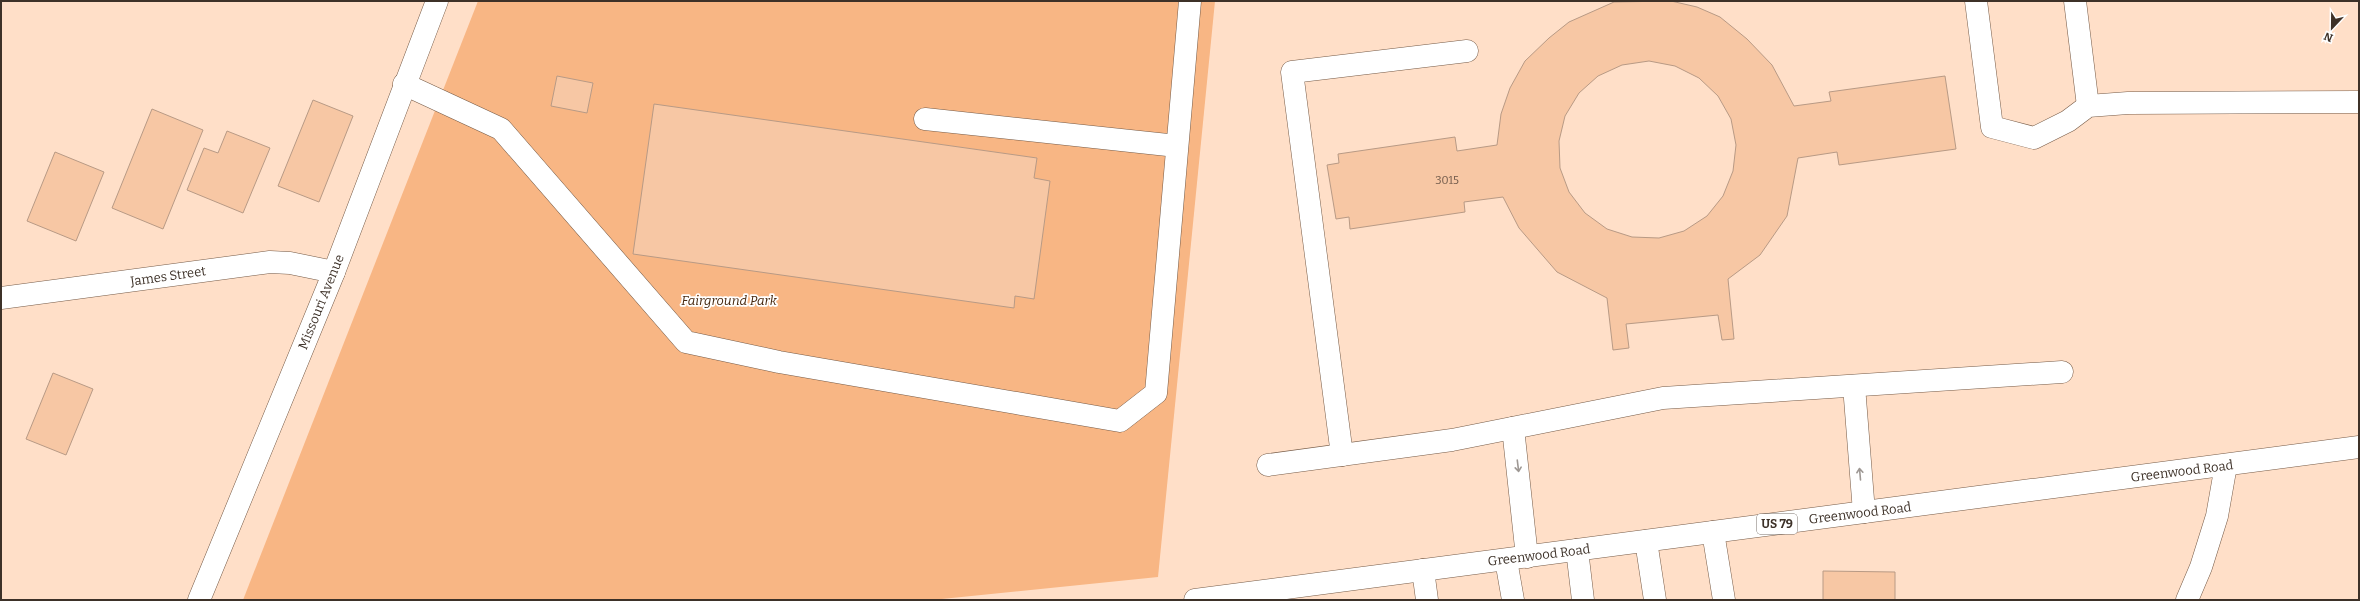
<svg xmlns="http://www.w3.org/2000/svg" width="2360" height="601" font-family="Bitter,serif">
<rect width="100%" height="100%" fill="#ffdfc8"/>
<polygon fill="#f8b684" points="478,1 1215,1 1158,577 932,600 243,600"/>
<g fill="#f7c7a4" stroke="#b89a85" fill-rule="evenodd">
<path d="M1671 1 1697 7 1720 17 1747 39 1772 65 1794 106 1831 101 1829 92 1945 76 1956 149 1839 165 1837 152 1798 158 1787 216 1760 255 1728 279 1734 339 1722 340 1718 315 1626 324 1629 348 1613 350 1607 298 1557 272 1519 228 1503 197 1464 202 1465 212 1350 229 1349 217 1336 219 1327 165 1339 163 1338 154 1455 137 1457 151 1497 145 1501 114 1510 88 1525 61 1549 38 1569 22 1614 2ZM1649 61 1675 66 1699 78 1718 96 1731 119 1736 145 1733 171 1723 196 1707 216 1684 231 1659 238 1632 237 1607 229 1585 213 1569 192 1560 168 1559 141 1565 116 1579 93 1598 76 1622 65Z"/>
<polygon points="557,76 593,83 587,113 551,106"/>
<polygon points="313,100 353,116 319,202 278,186"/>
<polygon points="654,104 1037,158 1034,178 1050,181 1034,299 1015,296 1014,308 633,254"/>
<polygon points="152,109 203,130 163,229 112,208"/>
<polygon points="227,131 270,148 243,213 187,190 204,148 218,153"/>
<polygon points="55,152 104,172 76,241 27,221"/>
<polygon points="53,373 93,389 66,455 26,439"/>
<polygon points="1823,571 1895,572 1895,600 1823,600"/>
</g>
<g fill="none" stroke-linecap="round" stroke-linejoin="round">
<defs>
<g id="minor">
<polyline points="1976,1 1992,127 2034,138 2068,121 2088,106 2128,103 2359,102"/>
<polyline points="2075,1 2088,106"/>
<polyline points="404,84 501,129 686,342 779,362 1120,421 1156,393 1190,1"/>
<polyline points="925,119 1177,146"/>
<polyline points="1,298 270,262 290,263 334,272"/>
<polyline points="1854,386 1864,512"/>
<polyline points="1513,428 1527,557"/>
<polyline points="1342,455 1292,72 1467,51"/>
<polyline points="1268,465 1452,440 1663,398 2062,372"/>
<polyline points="1713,532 1724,600"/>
<polyline points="1646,541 1655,600"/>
<polyline points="1577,550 1583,600"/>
<polyline points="1506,560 1513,600"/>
<polyline points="1423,570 1427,600"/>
<polyline points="199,600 334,272 437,1"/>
<polyline points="2187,600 2201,567 2217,516 2226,465"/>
</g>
<polyline id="major" points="1195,600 2359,447"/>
</defs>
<use href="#minor" stroke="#765b47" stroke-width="23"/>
<use href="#major" stroke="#765b47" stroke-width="23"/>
<use href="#minor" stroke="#fff" stroke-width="22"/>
<use href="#major" stroke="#fff" stroke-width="22"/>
</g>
<defs><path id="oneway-shaft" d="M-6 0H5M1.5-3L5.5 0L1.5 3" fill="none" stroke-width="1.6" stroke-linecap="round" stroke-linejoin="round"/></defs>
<g stroke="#9e9894">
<use href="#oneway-shaft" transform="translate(1518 466) rotate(83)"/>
<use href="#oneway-shaft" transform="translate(1860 474) rotate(-95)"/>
</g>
<g text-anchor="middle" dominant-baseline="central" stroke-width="3.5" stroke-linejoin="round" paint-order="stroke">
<g font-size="11" fill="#6c5647">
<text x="1447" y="180">3015</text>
</g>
<rect fill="#fff" stroke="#776f68" stroke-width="1" x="1757" y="514" width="40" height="20" rx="3"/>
<g font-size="12" font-weight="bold" fill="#3d3128">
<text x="1777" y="524">US 79</text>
</g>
<g font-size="13" fill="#3d3128" stroke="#fff">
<text transform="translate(168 276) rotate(-8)">James Street</text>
<text transform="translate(321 302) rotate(-68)">Missouri Avenue</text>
<text transform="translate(2182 471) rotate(-7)">Greenwood Road</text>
<text transform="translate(1860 513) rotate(-7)">Greenwood Road</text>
<text transform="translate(1539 555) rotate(-7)">Greenwood Road</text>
</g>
<g font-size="13" font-style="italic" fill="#46270e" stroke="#fff">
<text x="729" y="300">Fairground Park</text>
</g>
</g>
<rect width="2360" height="601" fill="none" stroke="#3d3128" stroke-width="4"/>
<g transform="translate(2332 28) rotate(202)" stroke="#ffffff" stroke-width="3" paint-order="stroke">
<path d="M0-3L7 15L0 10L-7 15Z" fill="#3d3128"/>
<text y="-6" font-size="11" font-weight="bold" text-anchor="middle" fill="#3d3128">N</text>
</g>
</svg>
